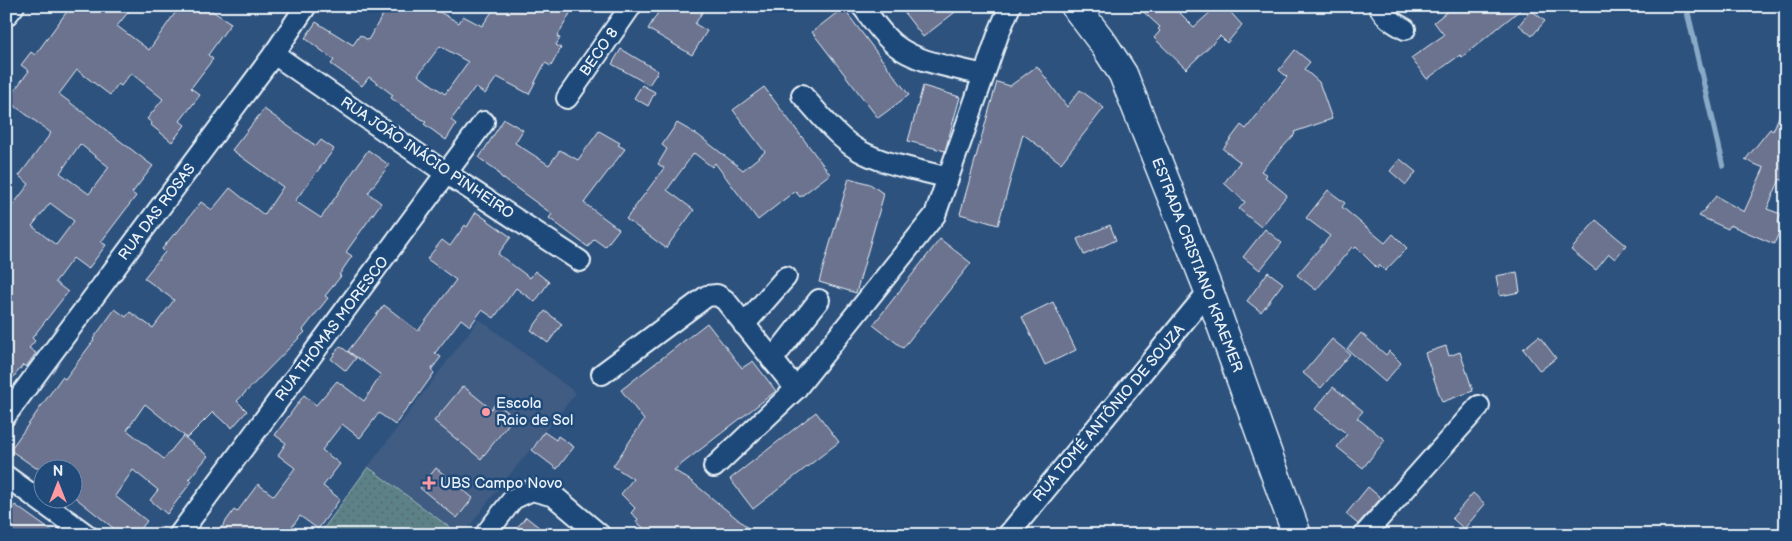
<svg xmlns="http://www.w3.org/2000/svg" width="1792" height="541" font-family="'Balsamiq Sans',sans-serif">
<defs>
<pattern id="park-dots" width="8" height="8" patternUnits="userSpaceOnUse" patternTransform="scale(1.25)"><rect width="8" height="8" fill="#5c8186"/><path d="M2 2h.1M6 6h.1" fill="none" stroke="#536a6e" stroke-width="1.8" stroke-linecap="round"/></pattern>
</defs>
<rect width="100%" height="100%" fill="#2e527e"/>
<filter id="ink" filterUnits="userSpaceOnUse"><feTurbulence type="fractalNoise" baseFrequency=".02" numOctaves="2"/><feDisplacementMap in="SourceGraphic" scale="10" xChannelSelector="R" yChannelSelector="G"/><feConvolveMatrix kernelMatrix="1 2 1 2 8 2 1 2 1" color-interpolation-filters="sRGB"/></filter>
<g filter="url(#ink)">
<polygon fill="#415c83" points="479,319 576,393 490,499 463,535 460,535 368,467"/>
<polygon fill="url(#park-dots)" stroke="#a2b9bf" points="368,467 460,535 319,535"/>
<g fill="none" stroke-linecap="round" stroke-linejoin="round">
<polyline stroke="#89aac7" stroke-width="6" points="1686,6 1723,165"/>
</g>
<g fill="#6c738f" stroke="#e8f1f8" fill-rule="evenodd">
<path d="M71 6H133L117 26 149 50 180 6H204L231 23 208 55 213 59 191 88 200 95 180 121 185 125 172 142 151 125 152 123 147 119 163 99 131 73 121 86 118 84 110 95 77 70 59 94 153 166 132 193 136 196 101 242 106 245 88 269 73 258 55 282 68 292 32 338 35 341 29 348 36 353 26 367 23 365 6 387V214L29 184 19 176 51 133 7 100 29 71 21 65 31 52 35 55ZM80 144 109 167 89 194 60 173ZM50 203 74 221 56 245 32 226Z"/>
<path d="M388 6H429L459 23 463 16 482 26 496 6H574L557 37 560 38 556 45 561 48 551 66 545 63 529 94 497 77 485 94 475 87 451 120 456 124 446 140 424 124 426 122 391 98 393 95 369 77 362 86 331 64 334 60 305 38 316 22 353 45 360 35 368 40ZM440 46 468 62 445 94 418 75Z"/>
<polygon points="662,6 706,6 695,24 707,31 692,55 648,29"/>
<polygon points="899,6 963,6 923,37"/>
<polygon points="1137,6 1173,6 1194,27 1217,6 1225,6 1242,25 1227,43 1220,36 1186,69 1154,38 1160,31 1158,29 1160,27"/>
<polygon points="1454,6 1525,6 1462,57 1460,55 1427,79 1411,58 1444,35 1434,22"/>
<polygon points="843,8 909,95 878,118 812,32"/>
<polygon points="1531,10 1545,21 1532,36 1519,25"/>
<polygon points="621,49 658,71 649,85 612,64"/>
<polygon points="1295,50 1310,62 1304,69 1319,82 1332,119 1294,132 1295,134 1261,171 1267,175 1265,177 1287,195 1261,227 1239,209 1245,202 1224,183 1240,162 1223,149 1241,125 1246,129 1287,77 1279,70"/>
<polygon points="1037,66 1067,107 1080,90 1104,108 1061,163 1023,134 998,225 960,214 997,82 1010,86"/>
<polygon points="642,85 655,92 648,106 634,98"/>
<polygon points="923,86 960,97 945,151 908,141"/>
<polygon points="764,87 830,174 800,197 795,191 758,220 715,163 712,167 694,153 667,190 694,210 666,248 626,219 664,168 658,164 667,149 662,145 677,123 698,135 743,170 765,152 733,110"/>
<polygon points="1785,102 1786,142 1780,156 1786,158 1786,182 1780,179 1767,209 1781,214 1778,222 1783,224 1774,244 1730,225 1728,229 1699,216 1716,196 1744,212 1764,168 1745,160 1770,129 1773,131"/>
<polygon points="264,109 316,146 321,140 334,149 295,201 321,218 368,150 389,165 368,193 381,203 346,252 352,256 339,275 341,276 325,296 328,298 303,330 305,332 237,401 247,411 232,428 228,423 226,424 213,412 187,438 145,404 127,430 164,459 183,436 208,456 189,479 192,481 167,514 150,500 158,490 133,470 115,496 147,521 136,535 122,535 72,495 72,468 36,468 10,450 62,377 65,379 94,340 93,339 115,309 126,317 130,312 153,328 174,300 144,278 165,252 162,249 174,234 175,235 201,202 212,210 230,188 264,215 283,187 232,150"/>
<polygon points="504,119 523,130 515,143 549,165 560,150 578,160 599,131 620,143 618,145 625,149 584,203 619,229 605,247 594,239 588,247 549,218 552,214 501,177 495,169 479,158"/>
<polygon points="1400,159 1416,172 1406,185 1390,171"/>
<polygon points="849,178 870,184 884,194 856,293 819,282"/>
<polygon points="1328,190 1345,203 1342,207 1385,243 1393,234 1407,248 1385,271 1379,265 1377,268 1356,247 1354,249 1352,247 1316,290 1297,275 1330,236 1306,218"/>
<polygon points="476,212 511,237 498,254 530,278 535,271 549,282 535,302 516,288 494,318 482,310 470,326 461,319 435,353 441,357 431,370 434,373 412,404 411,403 395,425 379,413 360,438 342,424 322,450 340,464 323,486 340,499 318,529 300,516 286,535 216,535 234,510 237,512 258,484 274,496 295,468 278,455 286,443 275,435 304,395 316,405 337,381 364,401 381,375 348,351 384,305 418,331 456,280 427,259 442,240 450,246 465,225 467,227"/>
<polygon points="1596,220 1626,245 1615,259 1609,254 1596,270 1571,250"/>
<polygon points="1110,225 1116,240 1084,255 1077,239"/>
<polygon points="1265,229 1282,243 1260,270 1243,257"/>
<polygon points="940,239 971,263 903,348 873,325"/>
<polygon points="1268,272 1283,283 1261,312 1247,301"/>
<polygon points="1517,272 1520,292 1500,296 1496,276"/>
<polygon points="1053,302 1076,350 1045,365 1022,317"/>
<polygon points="545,311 562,324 548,343 531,330"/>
<polygon points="707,323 742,368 753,361 776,391 674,470 691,481 757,535 653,535 636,522 638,519 631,513 635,508 621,494 633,479 613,466 644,420 621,390"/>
<polygon points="1361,333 1386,355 1389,351 1401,363 1385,382 1347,349"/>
<polygon points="1539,336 1556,358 1540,371 1523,349"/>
<polygon points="1332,339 1350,354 1321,388 1303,373"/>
<polygon points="340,346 356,358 346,371 331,359"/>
<polygon points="1446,346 1449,356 1460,352 1473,391 1442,402 1425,353"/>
<polygon points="463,386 491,409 496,403 514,417 481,459 434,421"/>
<polygon points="1333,387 1363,411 1357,418 1385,440 1363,468 1337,447 1347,434 1315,409"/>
<polygon points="816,412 839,442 753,509 730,479"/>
<polygon points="544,432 556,440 558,436 574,447 557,469 532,450"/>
<polygon points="436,468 473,498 457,518 420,488"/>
<polygon points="1368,487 1381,498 1358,524 1346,514"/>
<polygon points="1473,493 1485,504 1464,529 1452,518"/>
<polygon points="15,505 57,535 6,535 6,517"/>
<polygon points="526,517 549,535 511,535"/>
</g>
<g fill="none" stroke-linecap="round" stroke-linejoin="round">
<defs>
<g id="street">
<path d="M862 6C872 19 882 35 895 45 919 64 955 67 984 75"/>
<path d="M1379 6C1385 18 1394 23 1405 29"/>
<polyline points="6,16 14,6"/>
<polyline points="274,54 447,174 580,261"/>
<path d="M802 95C820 114 837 138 860 151 885 165 921 170 948 178"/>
<polyline points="567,98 631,6"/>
<polyline points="744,325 786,277"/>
<polyline points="772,360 819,300"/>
<polyline points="602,374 707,296 717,295 725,300 796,389"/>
<polyline points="6,415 274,54 306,6"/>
<polyline points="714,467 796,389 935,215 999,32 1010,6"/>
<polyline points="6,476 87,535"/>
<polyline points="179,535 484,122"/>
<polyline points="485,535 513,499 532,490 554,496 600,535"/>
<polyline points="1008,535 1209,291"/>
<polyline points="1364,535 1479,406"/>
</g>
<polyline id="secondary" points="1075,6 1103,43 1123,74 1209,291 1297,535"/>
</defs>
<use href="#street" stroke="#e8f1f8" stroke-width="24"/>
<use href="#secondary" stroke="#e8f1f8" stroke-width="31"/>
<use href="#street" stroke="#1f4a7a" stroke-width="20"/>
<use href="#secondary" stroke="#1f4a7a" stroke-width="28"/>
</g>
</g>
<g fill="#ff9aa2" stroke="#1f4a7a" stroke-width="2">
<circle cx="486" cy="412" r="5"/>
<path d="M426.5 475.5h5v5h5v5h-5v5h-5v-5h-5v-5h5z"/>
</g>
<g text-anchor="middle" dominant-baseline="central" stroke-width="5" stroke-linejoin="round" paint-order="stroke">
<g font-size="15" fill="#e8f1f8" stroke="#1f4a7a">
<text transform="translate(599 52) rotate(-55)">BECO 8</text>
<text transform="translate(427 158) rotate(34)">RUA JOÃO INÁCIO PINHEIRO</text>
<text transform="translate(157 212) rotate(-53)">RUA DAS ROSAS</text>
<text transform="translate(1197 265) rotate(69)">ESTRADA CRISTIANO KRAEMER</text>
<text transform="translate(332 329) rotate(-53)">RUA THOMAS MORESCO</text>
<text transform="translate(1109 413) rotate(-50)">RUA TOMÉ ANTÔNIO DE SOUZA</text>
</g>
<g font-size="15" fill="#e8f1f8" stroke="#1f4a7a" text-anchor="start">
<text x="496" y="403">Escola<tspan x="496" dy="17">Raio de Sol</tspan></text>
<text x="440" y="483">UBS Campo Novo</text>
</g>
</g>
<rect width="1792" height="541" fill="none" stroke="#1f4a7a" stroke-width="25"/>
<rect x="12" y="12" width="1767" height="516" fill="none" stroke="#e8f1f8" stroke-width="2" filter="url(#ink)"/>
<g transform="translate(58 484)"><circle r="24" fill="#1f4a7a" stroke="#6f8dac"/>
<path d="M0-4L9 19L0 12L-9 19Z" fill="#ff9aa2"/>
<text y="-8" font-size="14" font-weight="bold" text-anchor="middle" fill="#e8f1f8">N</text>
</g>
</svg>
